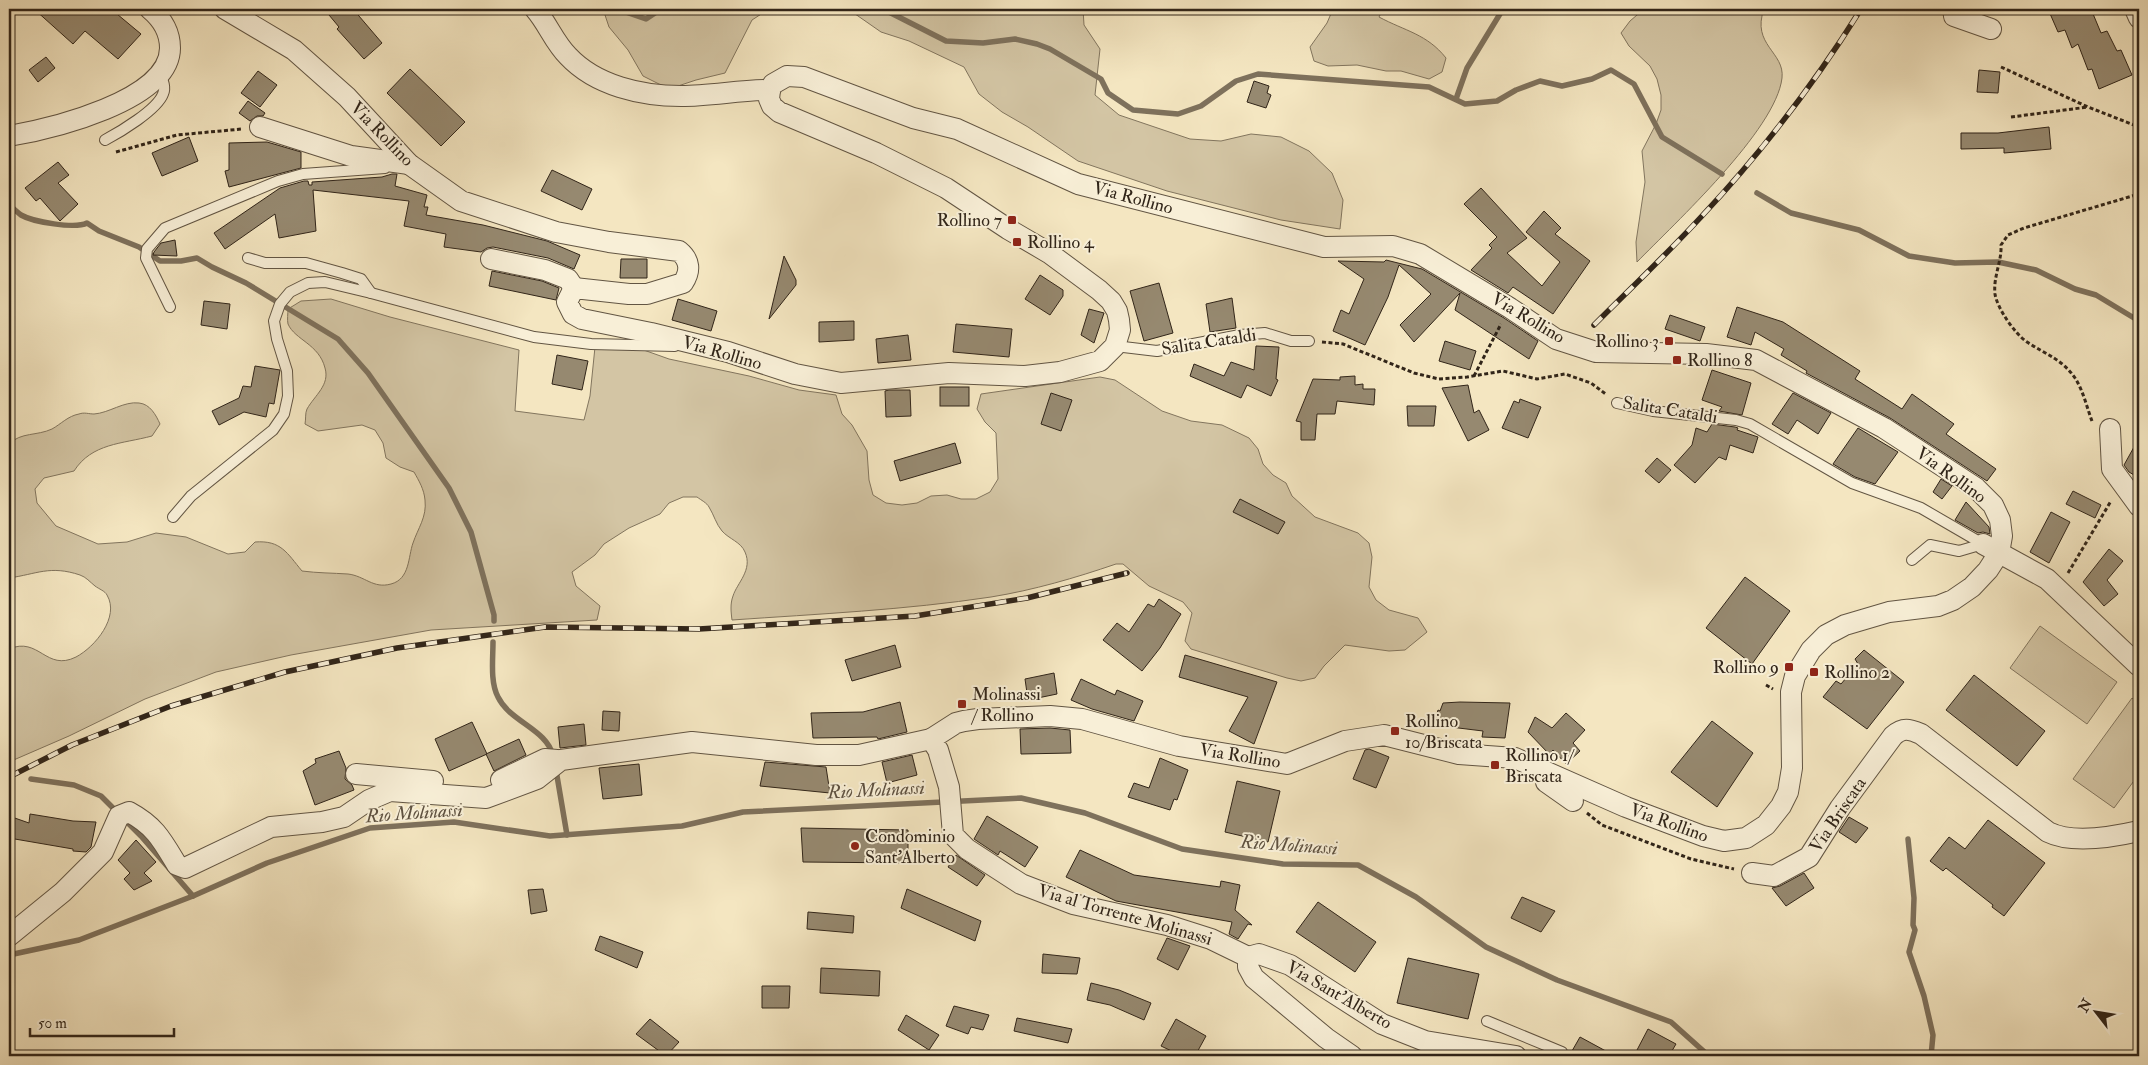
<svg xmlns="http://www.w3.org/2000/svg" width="2148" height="1065" font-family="'IM FELL Double Pica',serif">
<rect width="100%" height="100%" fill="#f4e6c1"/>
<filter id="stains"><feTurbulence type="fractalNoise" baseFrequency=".004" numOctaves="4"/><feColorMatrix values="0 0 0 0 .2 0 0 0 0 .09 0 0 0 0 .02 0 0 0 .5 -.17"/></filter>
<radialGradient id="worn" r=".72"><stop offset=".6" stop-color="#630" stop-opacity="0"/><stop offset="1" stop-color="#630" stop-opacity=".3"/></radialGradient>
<g fill="#d3c5a4" stroke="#82755e">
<polygon points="603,9 769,9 752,20 725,73 696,80 669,89 643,76 628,50 609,27"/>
<polygon points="848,9 1083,9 1084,25 1100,49 1095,95 1119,115 1190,139 1221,141 1251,134 1281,137 1309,151 1332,173 1343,200 1340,229 1281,220 1167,191 1078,161 1028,127 1002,112 979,94 964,67 909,41 881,32"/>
<path d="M1333 9H1383L1379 17C1405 31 1427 34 1446 58L1442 72 1429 79 1401 71H1386L1357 65 1328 66 1314 61 1310 47 1327 23Z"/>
<path d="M1644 9H1764C1751 45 1785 52 1782 78 1776 130 1675 223 1637 262L1636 242 1645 182 1642 151 1656 124 1661 110V95L1657 79 1650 66 1629 46 1621 33 1630 21Z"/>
<path d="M331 299 390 317 519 350 515 411 584 420 590 396 595 347 624 343 669 359 749 376 799 390 836 395 842 414 852 425 867 451 869 480 873 495 886 503 902 505 917 503 931 496 947 495 961 499H976L990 492 998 479 996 433 985 422 977 409 981 394 1100 377 1115 380 1162 411 1191 421 1222 425 1249 438 1258 449 1263 464 1273 475 1286 483 1292 496 1315 517 1358 533 1369 543 1372 557 1369 587 1376 600 1389 610 1418 618 1427 632 1405 650 1389 651 1345 645 1324 666 1315 678 1301 681 1287 678 1191 649 1185 641 1192 613 1183 602 1149 586 1123 564H1116C1075 578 1034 590 991 597 905 610 818 614 732 620 731 612 730 604 733 596 737 583 753 570 745 552 741 542 729 539 722 531 716 524 714 515 709 507 707 503 701 500 697 497H683L669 503 660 514 629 528 604 544 595 555 572 572 576 586 600 606 597 620 431 630 291 655 216 672 145 699 69 736 9 762V649C39 636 46 672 76 657 95 647 120 617 107 595 105 591 99 589 95 586 90 582 86 577 80 575 50 565 37 574 9 578V444C21 432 37 436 52 429 61 424 68 416 79 414 84 412 89 414 94 414 109 413 124 401 139 403 150 404 156 415 160 424L152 436C122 444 92 443 74 471L44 478 35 489 37 503 56 526 98 544 127 542 156 533 186 537 228 554 245 552 255 542C281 540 287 553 302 571 317 573 333 573 348 574 365 576 373 589 391 584 410 579 408 557 413 543 418 528 427 517 425 500 424 489 419 481 414 472L400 467 386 458 383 443 375 430 362 425 318 431 305 424C306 419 305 413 307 409 315 395 330 385 325 368 319 344 295 340 288 324 287 320 288 313 288 309L301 301Z"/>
<polygon points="2040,626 2117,682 2087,724 2010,668"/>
<polygon points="2132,698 2139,704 2139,774 2114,808 2073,779"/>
</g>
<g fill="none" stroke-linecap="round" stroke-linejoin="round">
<g stroke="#7e715c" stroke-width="5.5">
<polyline points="617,9 646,19 661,9"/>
<polyline points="883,9 946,41 983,43 1015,39 1037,44 1050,49 1101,79 1108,93 1133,110 1178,114 1201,106 1236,81 1258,74 1429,87 1465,104 1497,101 1516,90 1540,81 1562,86 1592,79 1611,70 1634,84 1662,137 1722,174"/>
<polyline points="1456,99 1467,68 1503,9"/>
<polyline points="1757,193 1791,213 1859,230 1909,256 1955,263 1998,262 2036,270 2075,289 2096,295 2139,321"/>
<path d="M9 205C13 208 17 212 21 215 33 222 75 229 87 223L99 231 139 247 160 261H181L197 258 212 267 246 283 338 339 368 373 449 488 471 532 494 615V621"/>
<path d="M493 642C493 659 490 682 498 697 510 722 547 729 553 756"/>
<polyline points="556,770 567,835"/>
<polyline points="31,779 74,785 101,796 141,836 193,896"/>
<polyline points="1908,839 1914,898 1913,925 1915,930 1909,952 1924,996 1933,1035 1931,1056"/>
<polyline points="9,955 79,940 193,896 267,863 370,828 454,822 550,836 682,826 743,812 1021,798 1085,813 1182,849 1283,864 1358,865 1416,897 1486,947 1557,980 1671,1022 1709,1056"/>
</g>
</g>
<g fill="#968970" stroke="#312519">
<polygon points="34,9 111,9 141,34 118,59 85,31 73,44"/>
<polygon points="324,9 353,9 382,43 364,59 337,29 339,27"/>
<polygon points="2048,9 2091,9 2101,33 2107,31 2117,51 2121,50 2132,75 2099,89 2092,69 2088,70 2078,44 2072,48 2065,30 2058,32"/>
<polygon points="46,57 55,68 38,82 29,70"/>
<polygon points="410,69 465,122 441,146 387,93"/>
<polygon points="1979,70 2000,72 1998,93 1977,92"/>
<polygon points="258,71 277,85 260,107 241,93"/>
<polygon points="1254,81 1269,86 1267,93 1271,95 1266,108 1247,102"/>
<polygon points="248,101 265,113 263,116 257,116 250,121 239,113"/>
<polygon points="2049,127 2051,149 2004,153 2004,148 1961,149 1961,133 1998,133"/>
<polygon points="189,137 198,161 162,176 152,153"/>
<polygon points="267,142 301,152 301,168 229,187 225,171 229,170 229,143"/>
<polygon points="58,162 69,175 58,183 78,204 60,221 40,198 36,201 25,188"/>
<polygon points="552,170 592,189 582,210 541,191"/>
<polygon points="392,174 397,174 395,186 427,195 424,207 428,207 426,215 483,225 547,241 580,255 574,269 548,258 493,247 487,248 481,252 444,247 446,234 404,226 409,201 313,190 316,231 279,238 275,214 225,249 214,233 280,188 304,181 308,181 309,185 312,185 312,182 382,177"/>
<polygon points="1481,188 1527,238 1507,253 1542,286 1560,262 1526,232 1544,211 1561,228 1555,234 1590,261 1553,314 1513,287 1508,293 1471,270 1492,248 1489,245 1497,237 1464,204"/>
<polygon points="175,240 177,256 153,255 154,252 161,243"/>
<polygon points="784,256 796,280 796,285 769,319"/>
<polygon points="621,259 647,259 647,278 620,278"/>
<polygon points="1386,260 1422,269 1504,318 1538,341 1529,359 1455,310 1460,293 1414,342 1400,325 1431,294 1399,265 1388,297 1365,345 1333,331 1341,310 1349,314 1364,279 1338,261 1384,262"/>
<polygon points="492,271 542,281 559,288 556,300 489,286"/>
<polygon points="1040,275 1063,290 1063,296 1050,315 1025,299"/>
<polygon points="1159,283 1173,333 1144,341 1130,291"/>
<polygon points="1232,298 1236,328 1210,332 1206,304"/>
<polygon points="678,299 717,311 711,331 672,320"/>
<polygon points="204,301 230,304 227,329 201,325"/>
<polygon points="1737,307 1783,322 1860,371 1855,379 1902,409 1912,394 1954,424 1946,434 1996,469 1987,481 1890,418 1806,373 1807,371 1781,355 1784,349 1755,332 1751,345 1727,337"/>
<polygon points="1089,309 1104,313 1094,343 1081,335"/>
<polygon points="1670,315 1705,327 1700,341 1665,329"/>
<polygon points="854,321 854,340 819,342 819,322"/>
<polygon points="956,324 1012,329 1009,357 953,352"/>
<polygon points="908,335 911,360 878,363 876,339"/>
<polygon points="1445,341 1476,351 1470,370 1439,361"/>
<polygon points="1256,346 1279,347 1276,379 1278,380 1271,396 1247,385 1241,398 1190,376 1194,364 1224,376 1231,362 1254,370"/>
<polygon points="557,355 588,361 582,390 552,384"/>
<polygon points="255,366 280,370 274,404 269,403 266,417 244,412 219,425 212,411 239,398 243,386 251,387"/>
<polygon points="1712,370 1751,383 1742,415 1719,411 1722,407 1702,400"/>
<polygon points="1355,376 1355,385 1363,384 1363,389 1375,389 1374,405 1337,401 1335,414 1317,414 1315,440 1301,440 1301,422 1296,421 1313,379 1340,380 1340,377"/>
<polygon points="1468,385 1474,413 1479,410 1489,430 1468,441 1442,388"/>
<rect x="940" y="387" width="29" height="19"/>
<polygon points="889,390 910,390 911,416 886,417 885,391"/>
<polygon points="1051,393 1072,400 1061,431 1041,424"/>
<polygon points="1793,393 1831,413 1818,434 1797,420 1788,434 1772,424"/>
<polygon points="1520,399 1541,407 1528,438 1502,428 1514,401 1519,403"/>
<polygon points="1407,406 1436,406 1434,426 1408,426"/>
<polygon points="1712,424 1735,427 1738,428 1737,430 1758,437 1753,453 1730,445 1726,460 1719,457 1695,483 1674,465 1692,445 1696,428 1707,432"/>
<polygon points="1858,428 1898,452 1875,484 1855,477 1833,464"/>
<polygon points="2139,438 2139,478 2129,472 2124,465"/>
<polygon points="955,443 961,463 900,481 894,461"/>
<polygon points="1657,458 1671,470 1659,483 1645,471"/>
<polygon points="1941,479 1952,486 1942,499 1933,492"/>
<polygon points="2073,491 2101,505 2095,518 2066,504"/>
<polygon points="1240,499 1285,522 1278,534 1233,512"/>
<polygon points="1966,502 1989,527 1990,534 1983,532 1978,533 1955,520"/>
<polygon points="2051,512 2070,522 2049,563 2030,552"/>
<polygon points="2109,549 2123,561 2107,580 2118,594 2104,606 2083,582"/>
<polygon points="1745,577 1790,611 1752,664 1706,628"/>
<polygon points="1159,599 1181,614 1160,648 1142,671 1103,640 1117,623 1129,632 1148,604 1154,607"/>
<polygon points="895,645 901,667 852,681 845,660"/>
<polygon points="1864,650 1904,682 1867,729 1823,697 1836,681 1841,684 1858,664 1855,659"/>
<polygon points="1185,655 1277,682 1254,744 1229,731 1248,697 1179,677"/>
<polygon points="1054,673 1057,694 1028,700 1025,679"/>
<polygon points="1974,675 2045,731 2017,766 1946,710"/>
<polygon points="1081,679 1115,695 1117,690 1143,701 1134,721 1092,709 1071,700"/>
<polygon points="900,702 907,732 878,739 877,737 813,738 811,713 863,712"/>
<polygon points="1460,702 1510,703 1505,738 1482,737 1483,731 1434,725 1438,710 1440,711 1443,703"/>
<polygon points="603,711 620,712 619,731 602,730"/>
<polygon points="1566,713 1585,730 1573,743 1580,751 1566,764 1553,750 1549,754 1528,732 1535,717 1552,728"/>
<polygon points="1712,721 1753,753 1717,807 1671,772"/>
<polygon points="472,722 487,754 449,771 435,739"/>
<polygon points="584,724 586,745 560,748 558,727"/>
<polygon points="1050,728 1070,730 1071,753 1021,754 1020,729"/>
<polygon points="519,739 526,755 494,771 486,754"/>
<polygon points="1369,749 1389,757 1376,788 1353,779 1365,750"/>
<polygon points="339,751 346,768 345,779 352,785 354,790 315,805 303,771 316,763 315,759"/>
<polygon points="912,755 917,775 887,783 882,762"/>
<polygon points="1160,758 1188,770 1177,800 1174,799 1170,810 1128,797 1134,783 1149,788"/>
<polygon points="765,762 826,767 830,793 760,786"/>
<polygon points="639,764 642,795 603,799 599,768"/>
<polygon points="1237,781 1280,791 1268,842 1225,832"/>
<polygon points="30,814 73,821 96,822 91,847 86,852 73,851 73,849 9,838 9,816 29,823"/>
<polygon points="987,816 1038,847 1025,867 1000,851 998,855 974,839"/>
<polygon points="1849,817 1868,828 1856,843 1839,832"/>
<polygon points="1988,820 2045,863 2004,916 1992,907 1993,905 1946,868 1943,871 1930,861 1949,837 1965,849"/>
<polygon points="801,828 908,830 908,863 803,862"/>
<polygon points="136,840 156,862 144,873 152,881 134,890 124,879 130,873 118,860"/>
<polygon points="1080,850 1134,875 1220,887 1221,881 1240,885 1235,910 1252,925 1248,924 1238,939 1229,934 1232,922 1116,901 1066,877"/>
<polygon points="956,855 985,875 977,886 948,867"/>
<polygon points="1804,873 1814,888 1786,906 1772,888 1780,886"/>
<polygon points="543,889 547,911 531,914 528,890"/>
<polygon points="907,889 981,921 975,941 901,908"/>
<polygon points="1522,897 1555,911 1541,932 1511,918"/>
<polygon points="1318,902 1376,942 1355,972 1296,932"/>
<polygon points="808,912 854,916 853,933 807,929"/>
<polygon points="600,936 643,952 637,968 595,950"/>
<polygon points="1167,938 1190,946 1178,970 1157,959"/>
<polygon points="1043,954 1080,958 1077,974 1042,973"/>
<polygon points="1408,958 1479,974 1468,1019 1397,1003"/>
<polygon points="821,968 880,971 879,996 820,993"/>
<polygon points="1091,983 1119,990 1151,1003 1144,1020 1110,1005 1087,1000"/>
<polygon points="762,986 790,986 789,1008 762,1008"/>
<polygon points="954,1006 989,1015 983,1030 971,1027 968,1034 946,1026"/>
<polygon points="906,1015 939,1035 929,1050 898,1030"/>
<polygon points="1017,1018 1072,1029 1068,1043 1014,1031"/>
<polygon points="650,1019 679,1042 666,1056 636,1034"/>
<polygon points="1176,1019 1206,1036 1195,1056 1182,1056 1161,1046"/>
<polygon points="1648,1029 1676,1044 1669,1056 1648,1056 1637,1050"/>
<polygon points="1580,1037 1615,1056 1582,1056 1572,1051"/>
</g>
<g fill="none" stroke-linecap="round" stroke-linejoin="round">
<defs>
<g id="lane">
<path d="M105 140C120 132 157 110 163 94 166 87 163 81 160 75"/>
<polyline points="248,258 265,263 306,263 342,273 361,279 371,293"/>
<polyline points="170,307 146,258 147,249 165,228 278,181 303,174 385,168"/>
<polyline points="1115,346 1157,351 1240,335 1265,333 1291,341 1309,341"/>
<polyline points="1617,403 1653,411 1736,420 1750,424 1852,483 1921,508 1983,544"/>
<polyline points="173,517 191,496 273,430 284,414 288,396 287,371 277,339 274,321 280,304 290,292 308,283 325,282 371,293 534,337 591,344 675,346"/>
<polyline points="1912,560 1930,545 1959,551 1983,544"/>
<polyline points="1487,1021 1562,1052 1560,1056"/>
</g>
<g id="street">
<path d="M225 9 294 50 347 97 409 164 461 201 556 232 609 242 679 251C690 260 691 271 683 283L647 294H629L574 288 567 302 573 314 582 319 651 333 728 352 795 374 841 383 949 373 1025 376 1060 372 1100 361 1115 346 1120 330 1119 320 1117 311 1111 301 1099 290 1049 253 1008 229 946 188 876 153 779 112 772 106 769 99 770 90 773 84 787 76 804 77 913 118 957 129 1078 184 1324 247 1393 246 1420 254 1510 308 1556 339 1596 352 1706 354 1756 360 1884 428 1976 488 1993 505 2000 520 2002 536 1999 553 1988 570 1972 587 1953 600 1938 606 1889 612 1845 625 1826 635 1811 650 1795 676 1791 692 1792 768 1788 792 1781 806 1766 825 1746 838 1724 841 1703 836 1626 807 1515 758 1459 754 1384 735 1345 741 1287 764 1179 746 1082 719 1050 716 978 719 964 721 956 723 931 739 938 750 949 787 953 835 967 849 1021 884 1073 904 1167 925 1211 939 1248 957"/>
<path d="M535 9C548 24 554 42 568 56 596 86 642 96 681 96 711 96 740 90 770 90"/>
<polyline points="1953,9 1954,16 1991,29"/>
<polyline points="2135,9 2139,18"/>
<polyline points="260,127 351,156 409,164"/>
<path d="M9 136C50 129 170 101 170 48 170 32 162 19 150 9"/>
<polyline points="491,259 545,270 568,279 574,288"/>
<polyline points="2110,429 2112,469 2139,506"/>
<polyline points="1983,544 2047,579 2139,666"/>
<polyline points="356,774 433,781"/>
<polyline points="501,780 545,759 557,760"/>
<polyline points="1546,782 1573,801"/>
<path d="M1752 873 1774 876 1809 857 1840 808 1893 736C1903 727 1909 729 1921 734L2048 832C2072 844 2113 837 2139 831"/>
<path d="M9 936 63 892 103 852 119 816 129 812C155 826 162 840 177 865L185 868 271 827 322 822 344 817 369 800 390 791 486 798 537 779 561 760 692 742 816 755H859L931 739"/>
<polyline points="1248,957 1259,954 1290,965 1382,1024 1425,1041 1516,1056"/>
<polyline points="1248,957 1248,967 1254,978 1326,1038 1352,1056"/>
</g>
</defs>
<use href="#lane" stroke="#625543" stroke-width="12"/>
<use href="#street" stroke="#625543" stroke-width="22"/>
<g stroke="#312519" stroke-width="3" stroke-dasharray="4 2.5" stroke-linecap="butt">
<polyline points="2001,67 2088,107 2139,127"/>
<polyline points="2011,117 2088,107"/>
<polyline points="116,152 177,135 242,129"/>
<polyline points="1322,342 1343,344 1414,373 1439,379 1467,377 1503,371 1537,379 1565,374 1591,383 1607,395"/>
<polyline points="1474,376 1501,324"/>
<path d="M2092 421C2087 408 2083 390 2075 378 2062 359 2045 354 2027 342 2015 334 1997 308 1995 294 1993 277 2002 261 2001 245L2008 235 2024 228 2139 194"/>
<polyline points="2068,573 2111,501"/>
<polyline points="1766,685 1773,689"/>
<polyline points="1587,813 1602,825 1691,859 1734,869"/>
</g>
<use href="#lane" stroke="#f8efd7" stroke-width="10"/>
<use href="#street" stroke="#f8efd7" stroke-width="20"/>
<defs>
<g id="rail">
<path d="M1594 325C1630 289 1667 254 1701 217 1761 153 1815 83 1861 9"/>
<polyline points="9,777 72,745 171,706 285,672 397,648 545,627 699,629 915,616 1027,598 1127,573"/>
</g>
</defs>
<use href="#rail" stroke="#312519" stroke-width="5.5"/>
<use href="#rail" stroke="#f8efd7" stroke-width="4" stroke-dasharray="11" stroke-linecap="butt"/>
</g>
<g fill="#8f2418" stroke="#f8efd7" stroke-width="2">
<rect x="1007" y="215" width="10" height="10" rx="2.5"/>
<rect x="1012" y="237" width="10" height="10" rx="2.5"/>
<rect x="1664" y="336" width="10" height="10" rx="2.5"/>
<rect x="1672" y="355" width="10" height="10" rx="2.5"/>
<rect x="1784" y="662" width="10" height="10" rx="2.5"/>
<rect x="1809" y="667" width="10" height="10" rx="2.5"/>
<rect x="957" y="699" width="10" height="10" rx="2.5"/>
<rect x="1390" y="726" width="10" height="10" rx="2.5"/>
<rect x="1490" y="760" width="10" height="10" rx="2.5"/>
<circle cx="855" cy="846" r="5"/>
</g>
<g text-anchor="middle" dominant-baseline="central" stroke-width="4" stroke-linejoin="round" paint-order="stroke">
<g font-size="18" fill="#312519" stroke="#f8efd7">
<text transform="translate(382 134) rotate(46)">Via Rollino</text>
<text transform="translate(1133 198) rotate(15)">Via Rollino</text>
<text transform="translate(1528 318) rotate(31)">Via Rollino</text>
<text transform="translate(1209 342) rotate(-9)">Salita Cataldi</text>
<text transform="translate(722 353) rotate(16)">Via Rollino</text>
<text transform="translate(1670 410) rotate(9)">Salita Cataldi</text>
<text transform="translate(1951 475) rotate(36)">Via Rollino</text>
<text transform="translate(1240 756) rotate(9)">Via Rollino</text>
<text transform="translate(1838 815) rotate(-56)">Via Briscata</text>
<text transform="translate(1669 823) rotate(20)">Via Rollino</text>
<text transform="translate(1125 915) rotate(16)">Via al Torrente Molinassi</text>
<text transform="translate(1339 995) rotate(30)">Via Sant'Alberto</text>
</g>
<g font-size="18" fill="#312519" stroke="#f8efd7" text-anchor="start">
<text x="1002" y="220" text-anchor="end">Rollino 7</text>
<text x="1027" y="242">Rollino 4</text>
<text x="1659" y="341" text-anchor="end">Rollino 3</text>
<text x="1687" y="360">Rollino 8</text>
<text x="1779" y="667" text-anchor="end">Rollino 9</text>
<text x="1824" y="672">Rollino 2</text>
<text x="972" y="694">Molinassi<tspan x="972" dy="21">/ Rollino</tspan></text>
<text x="1405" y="721">Rollino<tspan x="1405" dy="21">10/Briscata</tspan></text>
<text x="1505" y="755">Rollino 1/<tspan x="1505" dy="21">Briscata</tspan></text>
<text x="865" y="836">Condominio<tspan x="865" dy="21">Sant'Alberto</tspan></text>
</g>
<g font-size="19" font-style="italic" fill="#5e5140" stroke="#f8efd7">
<text transform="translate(876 790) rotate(-3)">Rio Molinassi</text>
<text transform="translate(414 813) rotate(-4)">Rio Molinassi</text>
<text transform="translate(1289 845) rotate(4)">Rio Molinassi</text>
</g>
</g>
<rect width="2148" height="1065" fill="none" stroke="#f4e6c1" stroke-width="30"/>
<rect x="10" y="10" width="2128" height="1045" fill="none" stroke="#312519" stroke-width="2.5"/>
<rect x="15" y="15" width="2118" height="1035" fill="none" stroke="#312519"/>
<g transform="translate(2096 1012) rotate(301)" stroke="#f8efd7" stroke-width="4" paint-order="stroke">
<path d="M0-4L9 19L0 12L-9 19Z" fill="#312519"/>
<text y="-8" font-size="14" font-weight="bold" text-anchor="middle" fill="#312519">N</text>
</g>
<path d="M30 1028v8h144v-8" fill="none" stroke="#312519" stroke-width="2.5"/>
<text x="38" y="1028" font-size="15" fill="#312519" stroke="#f8efd7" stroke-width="4" paint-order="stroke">50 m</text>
<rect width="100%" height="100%" filter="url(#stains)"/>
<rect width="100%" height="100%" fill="url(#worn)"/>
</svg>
